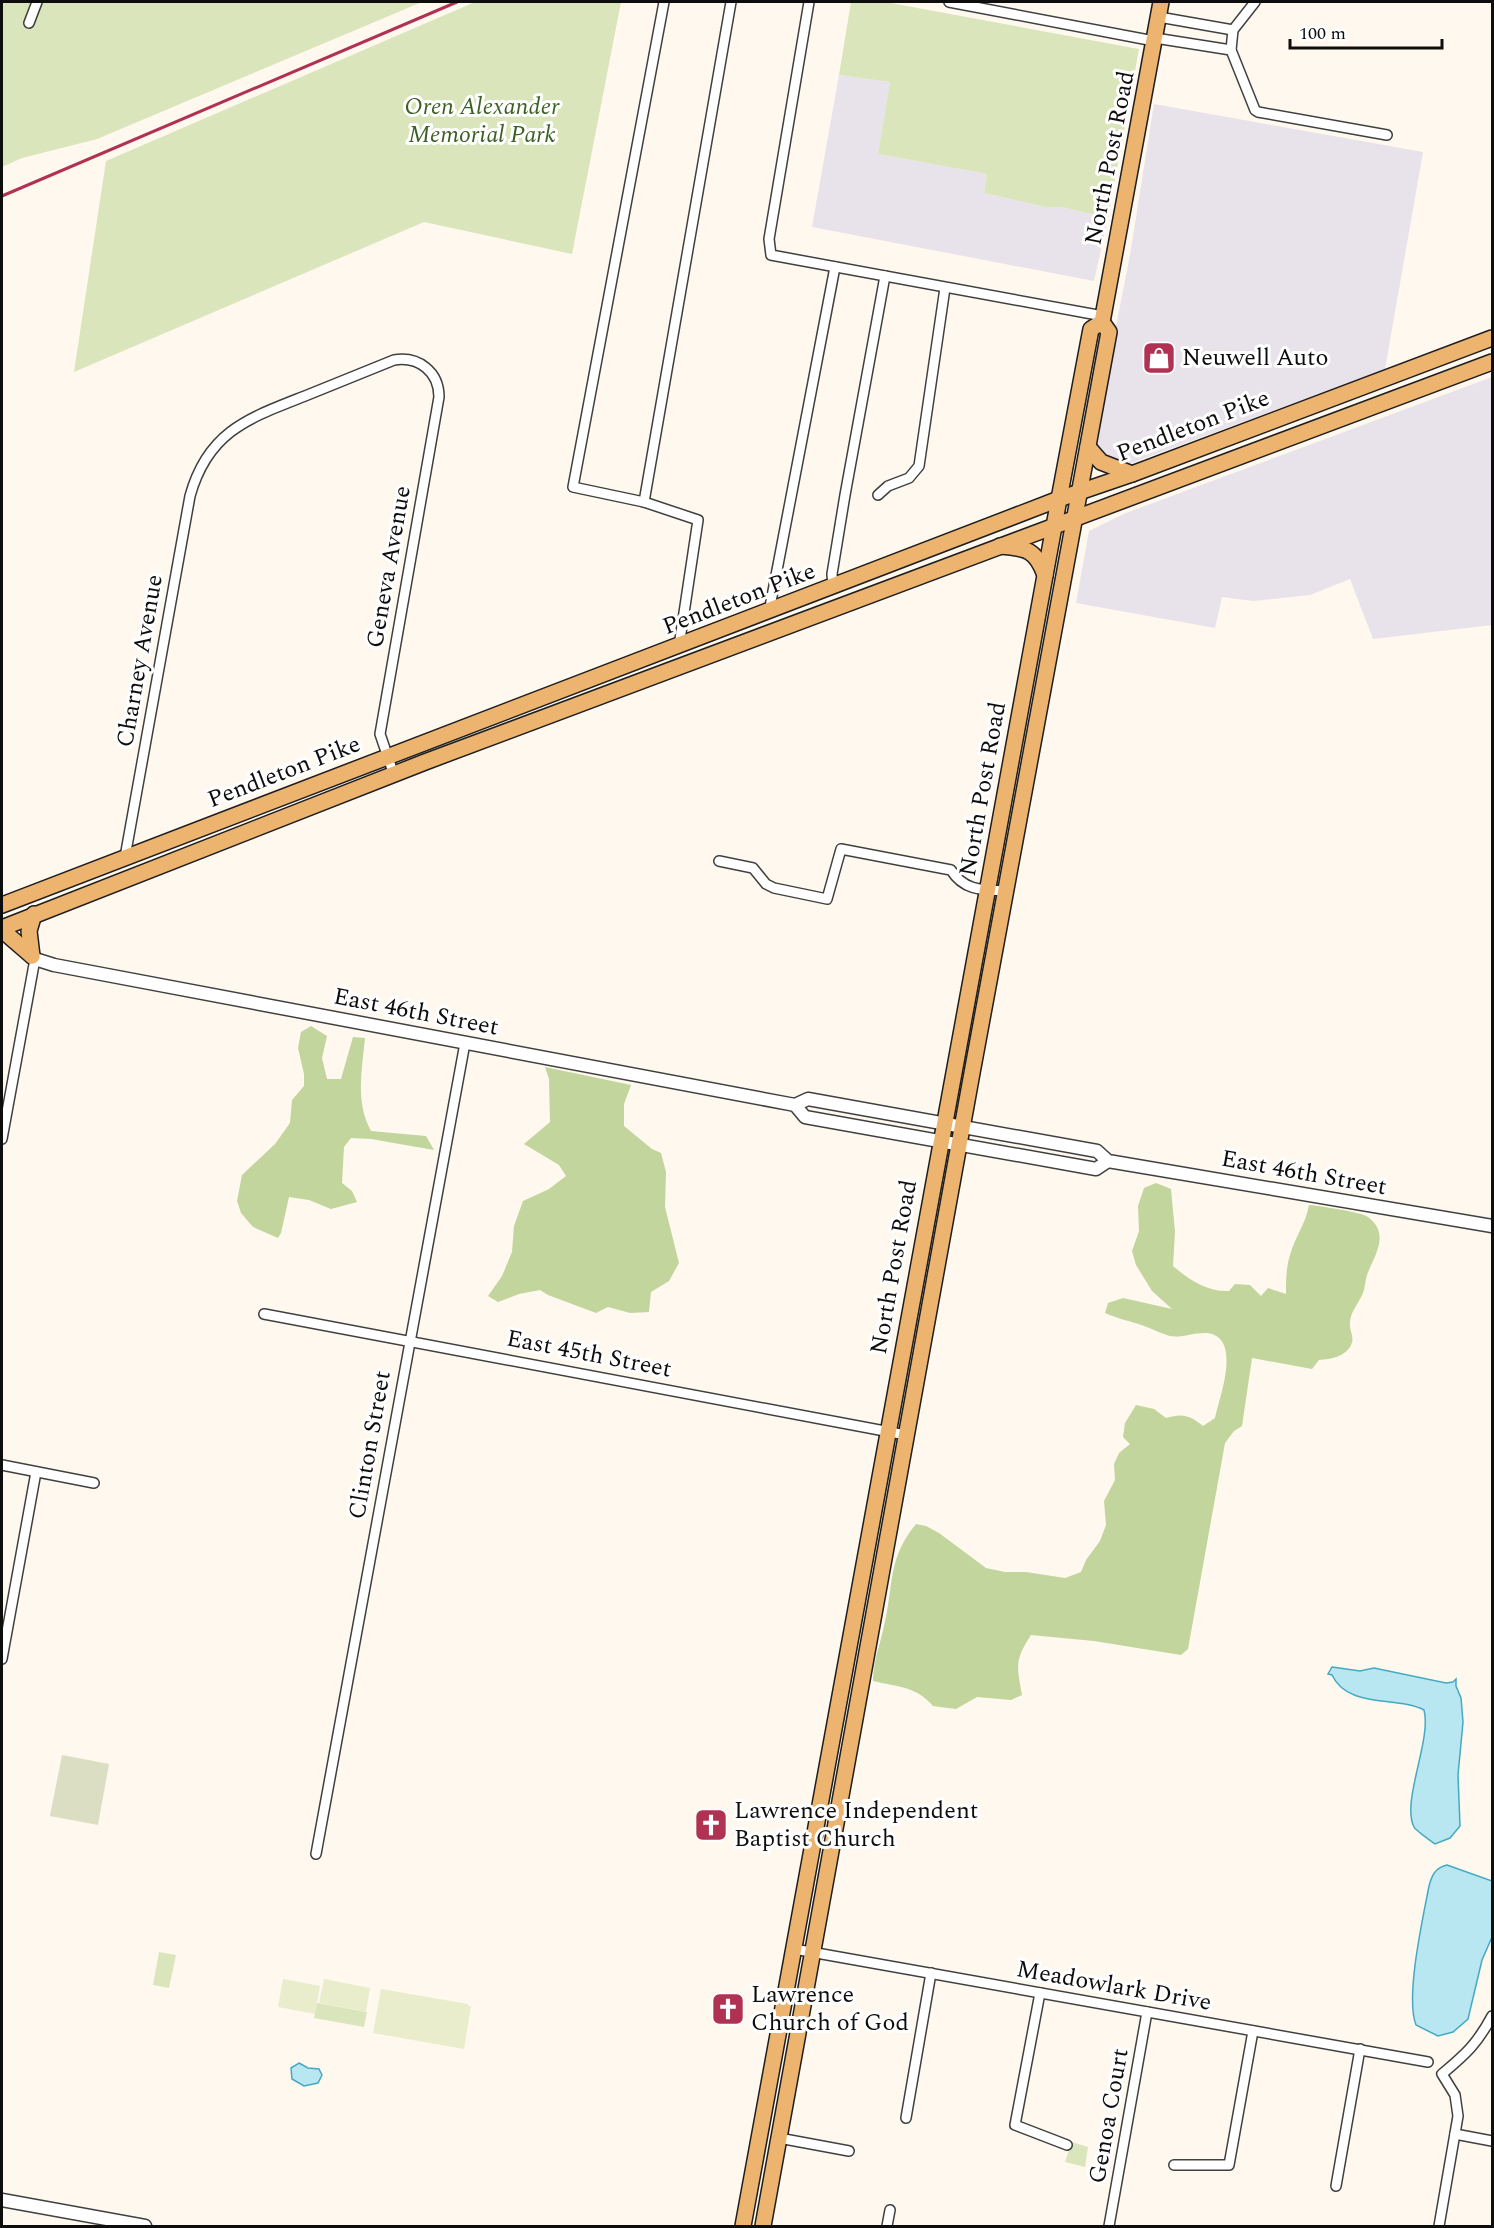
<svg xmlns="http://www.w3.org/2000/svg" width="1494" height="2228" font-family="Spectral,serif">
<rect width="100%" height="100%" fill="#fef8ef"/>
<g fill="#e8e2eb">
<polygon points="839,75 890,82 878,154 987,174 984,193 1045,207 1062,207 1108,218 1094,281 812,227"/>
<polygon points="1154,104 1423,152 1385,369 1124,466 1105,461 1093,443 1130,255"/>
<polygon points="1492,377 1492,625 1373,639 1350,579 1310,595 1253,601 1222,597 1215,628 1076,603 1089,531 1126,513"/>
</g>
<g fill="#dae5bb">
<polygon points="2,2 422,2 97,139 22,158 2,167"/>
<polygon points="475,2 621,2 572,254 424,222 74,372 106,161"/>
<polygon points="851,2 885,2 1139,49 1108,218 1062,207 1045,207 984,193 987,174 878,154 890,82 839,75"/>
<polygon points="159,1952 176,1955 169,1988 153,1985"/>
<polygon points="317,2003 367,2012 364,2027 314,2018"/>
<polygon points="1072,2142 1088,2147 1085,2167 1065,2162"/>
</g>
<g fill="#c1d59c">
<path d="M311 1026 327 1036 322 1058 327 1079H341L353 1037 365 1038C362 1070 355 1102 371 1131L426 1136 434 1150 371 1139 351 1138 344 1147 342 1183 352 1191 357 1202 331 1209 309 1200 289 1197 281 1233 278 1238 253 1227 241 1213 237 1201 242 1175 275 1144 290 1123 292 1100 304 1086V1074L298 1048 301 1032Z"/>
<polygon points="545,1067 631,1085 624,1104 624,1126 652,1149 661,1153 666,1172 665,1207 679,1263 669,1281 651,1292 649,1312 630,1313 608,1307 596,1313 548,1295 540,1290 519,1294 498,1302 488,1296 502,1276 512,1252 514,1226 523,1201 549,1189 566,1176 559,1165 524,1144 550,1122 549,1079"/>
<path d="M1156 1183 1171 1189 1175 1232 1173 1266C1189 1280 1208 1292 1229 1291L1235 1284 1250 1285 1261 1296 1268 1288 1286 1294C1286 1281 1286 1268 1290 1255 1295 1237 1306 1223 1309 1205 1320 1206 1361 1212 1368 1217 1391 1234 1374 1256 1367 1275 1365 1281 1365 1288 1363 1293 1359 1303 1350 1312 1350 1323 1349 1331 1355 1337 1351 1345 1345 1357 1331 1359 1319 1360L1312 1369 1252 1358 1242 1426 1234 1431 1225 1443 1188 1649 1181 1655 1094 1641 1031 1635C1014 1661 1017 1666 1022 1695L1011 1700 977 1697 956 1709 933 1706C916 1686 898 1687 873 1681 873 1662 880 1645 884 1626 894 1585 887 1559 916 1524L926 1526 939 1533 986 1568 1005 1572H1026L1065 1578 1081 1572 1086 1560 1100 1541 1106 1525 1104 1501 1115 1480 1114 1464 1119 1453 1130 1444 1123 1437 1125 1423 1136 1405 1154 1409 1166 1418C1182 1413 1190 1415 1203 1426L1215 1418C1219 1398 1243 1337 1207 1333 1195 1332 1182 1338 1170 1336 1162 1334 1153 1329 1144 1326 1131 1321 1118 1319 1105 1313L1108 1303 1123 1298 1172 1309 1152 1291 1136 1265 1132 1251 1139 1231 1138 1206 1144 1188Z"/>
</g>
<polygon fill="#dbdec2" points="62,1755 109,1764 98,1825 50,1816"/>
<g fill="#e9edcc">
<polygon points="283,1979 320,1986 315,2014 278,2007"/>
<polygon points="324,1979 370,1988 366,2012 319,2003"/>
<polygon points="381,1989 468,2004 468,2006 471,2006 464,2049 373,2033"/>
</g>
<g fill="#b8e7f1" stroke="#45aac1" stroke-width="1.5">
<path d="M1332 1667 1360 1671 1374 1668 1446 1683 1453 1682 1456 1679V1686L1461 1698 1463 1722 1458 1775 1460 1826 1450 1838 1435 1844C1431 1841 1415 1830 1414 1827 1401 1802 1432 1739 1424 1710 1397 1696 1348 1709 1332 1675L1328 1674Z"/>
<path d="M1447 1865 1492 1881V1937L1482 1960 1468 2019 1453 2032 1438 2036 1416 2025C1405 1997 1423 1918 1429 1886 1432 1875 1435 1868 1447 1865Z"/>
<polygon points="299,2063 308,2068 319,2069 322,2075 318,2083 304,2086 292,2079 291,2068"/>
</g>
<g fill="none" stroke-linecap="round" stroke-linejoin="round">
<defs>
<g id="minor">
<polyline points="664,2 573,487 644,502 698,520 679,646"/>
<polyline points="809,2 769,239 771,255 1103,316"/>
<polyline points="949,2 1154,41"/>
<polyline points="1255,2 1233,30 1231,50 1255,110 1258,112 1387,135"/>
<polyline points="1159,17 1233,30"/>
<polyline points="29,23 37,2"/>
<polyline points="1155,38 1231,50"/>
<polyline points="878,495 888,486 909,478 919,466 945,288"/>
<polyline points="644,502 731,2"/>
<polyline points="833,587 832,574 845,495 885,276"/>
<polyline points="769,612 835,267"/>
<path d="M125 857 190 496C208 431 249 418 305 396 335 384 365 372 394 360 419 356 439 372 439 397L380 734 394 775"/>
<path d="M719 861 753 868 766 884 774 888 827 899 841 849 951 870C964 891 983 890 1006 891"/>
<polyline points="2,1139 35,959"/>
<polyline points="264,1314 906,1435"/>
<polyline points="2,1465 94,1483"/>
<polyline points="2,1659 36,1472"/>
<polyline points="316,1854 465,1043"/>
<polyline points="794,1949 1428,2062"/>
<polyline points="1040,1993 1015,2125 1067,2145"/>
<polyline points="906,2118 931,1973"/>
<polyline points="1455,2134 1492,2141"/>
<polyline points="779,2138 849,2151"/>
<polyline points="1174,2165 1229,2165 1253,2031"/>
<polyline points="1336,2186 1360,2049"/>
<polyline points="887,2226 890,2210"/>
<polyline points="1109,2226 1147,2012"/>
<path d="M1439 2226 1458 2116 1455 2095 1442 2074C1466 2054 1477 2044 1492 2016"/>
</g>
<g id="tertiary">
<polyline points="32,956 35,959 54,965 795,1105 808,1099 1097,1151 1108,1161 1492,1226"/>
<polyline points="795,1105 805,1117 1096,1169 1108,1161"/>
<polyline points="2,2200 145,2226"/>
</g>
<g id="primary">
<polyline points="1088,447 1101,462 1132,474"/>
<path d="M1000 546C1027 548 1036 550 1045 575"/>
<polyline points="2,905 1059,499 1132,474 1492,338"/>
<polyline points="2,928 425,762 1492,362"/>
<polyline points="2,930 32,956"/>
<polyline points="32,956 29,931 34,914"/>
<polyline points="743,2226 1059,499 1091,329 1102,322 1161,2"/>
<polyline points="763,2226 972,1073 1109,332 1102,322"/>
</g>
</defs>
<use href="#minor" stroke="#404040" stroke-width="12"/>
<use href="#tertiary" stroke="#404040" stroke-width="15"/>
<use href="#primary" stroke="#1e1e1e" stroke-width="18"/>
<use href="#minor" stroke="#fff" stroke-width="9"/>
<use href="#tertiary" stroke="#fff" stroke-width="12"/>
<use href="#primary" stroke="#edb470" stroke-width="15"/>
<polyline stroke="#b13152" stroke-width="3" points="2,196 457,2"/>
</g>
<defs>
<symbol id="shop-square" viewBox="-11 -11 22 22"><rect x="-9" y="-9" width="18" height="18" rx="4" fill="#b13152" stroke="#fff"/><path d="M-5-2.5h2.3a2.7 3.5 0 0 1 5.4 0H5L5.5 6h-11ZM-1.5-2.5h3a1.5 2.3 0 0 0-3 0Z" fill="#fff"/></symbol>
<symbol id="church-square" viewBox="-11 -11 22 22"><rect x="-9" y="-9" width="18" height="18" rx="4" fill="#b13152" stroke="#fff"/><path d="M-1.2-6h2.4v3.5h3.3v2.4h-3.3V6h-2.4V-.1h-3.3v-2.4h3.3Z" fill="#fff"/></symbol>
</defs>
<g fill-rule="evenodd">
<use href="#shop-square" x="1140" y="339" width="38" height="38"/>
<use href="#church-square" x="692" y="1806" width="38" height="38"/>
<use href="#church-square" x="709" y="1990" width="38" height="38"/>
</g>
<g text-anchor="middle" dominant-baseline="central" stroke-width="6" stroke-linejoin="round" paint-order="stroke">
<g font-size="24" font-style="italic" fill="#3c5f23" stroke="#fff">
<text x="482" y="107">Oren Alexander<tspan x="482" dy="28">Memorial Park</tspan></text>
</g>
<g font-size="24" fill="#0d0d0d" stroke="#fff">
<text transform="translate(1110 158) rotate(-79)">North Post Road</text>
<text transform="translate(1193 426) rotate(-21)">Pendleton Pike</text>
<text transform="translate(389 567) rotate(-80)">Geneva Avenue</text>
<text transform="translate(739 599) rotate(-21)">Pendleton Pike</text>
<text transform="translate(140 661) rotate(-80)">Charney Avenue</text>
<text transform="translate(284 772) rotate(-21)">Pendleton Pike</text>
<text transform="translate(983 789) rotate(-80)">North Post Road</text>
<text transform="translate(416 1012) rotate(11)">East 46th Street</text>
<text transform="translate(1304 1173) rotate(10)">East 46th Street</text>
<text transform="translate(894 1267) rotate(-80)">North Post Road</text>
<text transform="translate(589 1354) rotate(11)">East 45th Street</text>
<text transform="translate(370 1445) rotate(-80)">Clinton Street</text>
<text transform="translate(1114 1986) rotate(10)">Meadowlark Drive</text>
<text transform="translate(1109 2116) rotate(-80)">Genoa Court</text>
</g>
<g font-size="24" fill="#0d0d0d" stroke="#fff" text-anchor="start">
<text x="1182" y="358">Neuwell Auto</text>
<text x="734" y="1811">Lawrence Independent<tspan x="734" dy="28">Baptist Church</tspan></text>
<text x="751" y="1995">Lawrence<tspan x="751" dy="28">Church of God</tspan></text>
</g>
</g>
<rect width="1494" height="2228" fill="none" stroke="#0d0d0d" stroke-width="6"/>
<path d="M1290 39v9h152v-9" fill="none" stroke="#0d0d0d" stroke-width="3"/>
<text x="1299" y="39" font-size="18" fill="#0d0d0d" stroke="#ffffff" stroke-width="4.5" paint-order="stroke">100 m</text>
</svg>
